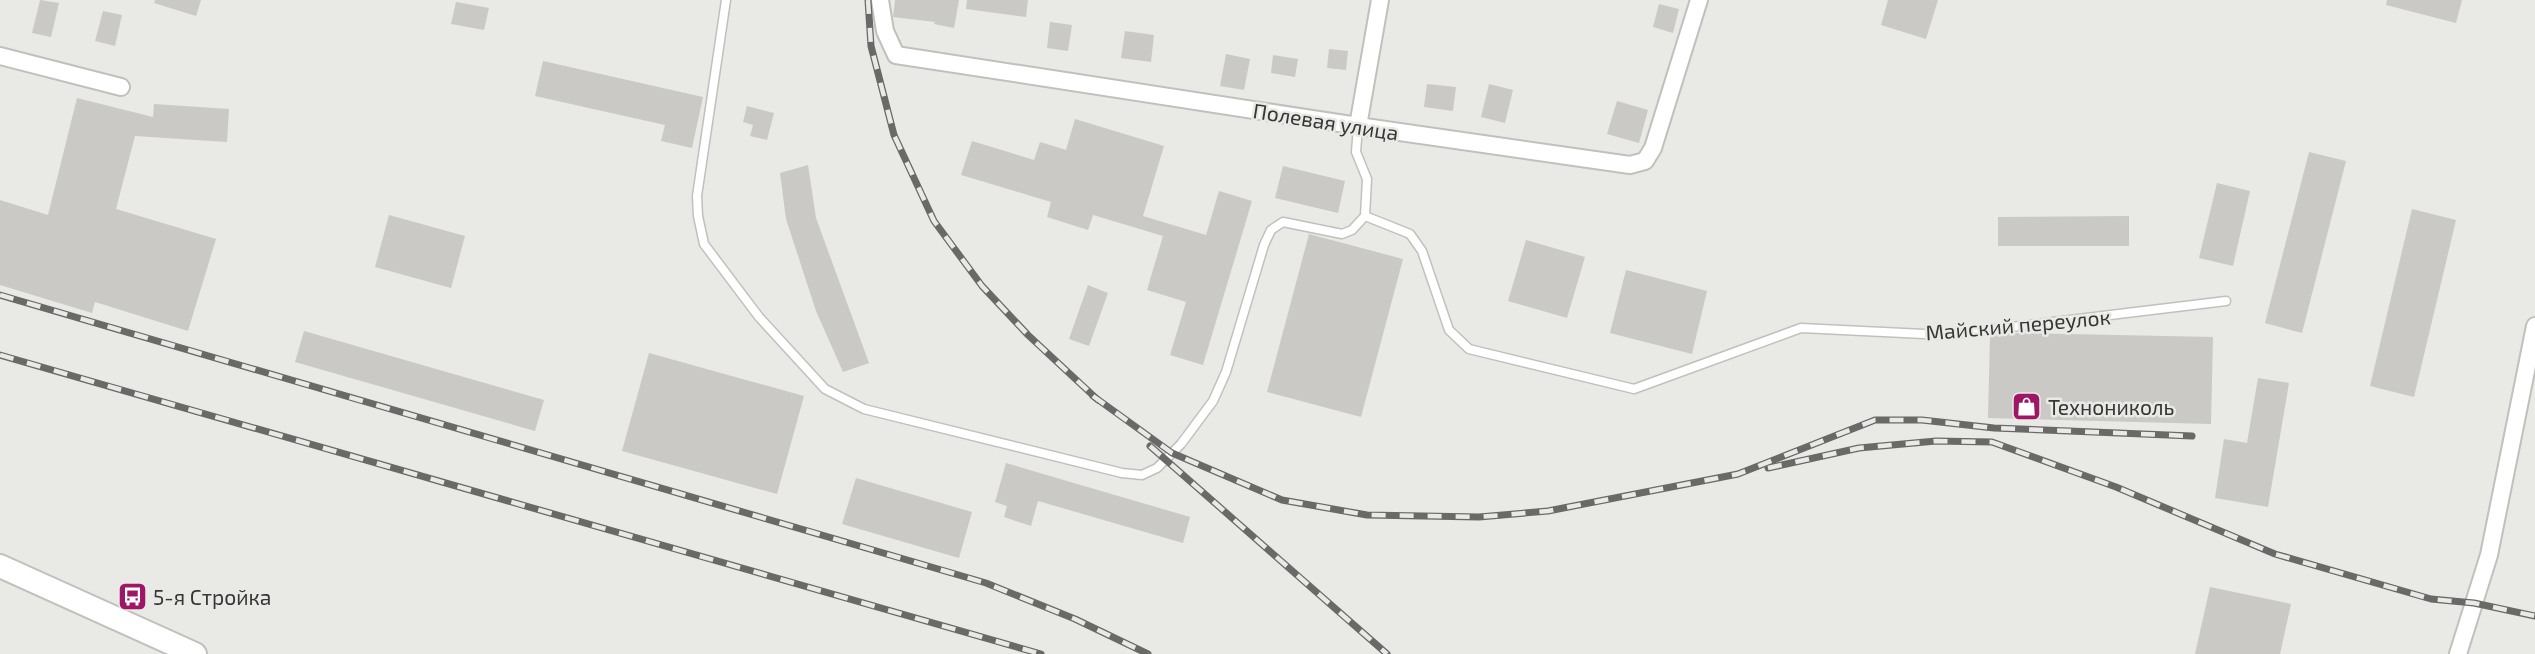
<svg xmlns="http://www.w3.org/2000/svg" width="2535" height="654" font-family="'Exo 2',sans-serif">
<rect width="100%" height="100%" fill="#e9e9e6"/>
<g fill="#cac9c5">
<polygon points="40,0 59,3 51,37 32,33"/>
<polygon points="155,0 201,0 196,16 154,3"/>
<polygon points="895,0 959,0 954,28 934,24 935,22 893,17"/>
<polygon points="967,0 1028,0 1026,17 966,9"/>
<polygon points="1888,0 1938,0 1926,39 1881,25"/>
<polygon points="2387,0 2462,0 2456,23 2386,5"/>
<polygon points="456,2 489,8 484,30 451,24"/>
<polygon points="1659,4 1679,9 1673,33 1653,27"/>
<polygon points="103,11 122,15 115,46 95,41"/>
<polygon points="1050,22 1072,25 1068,51 1047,48"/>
<polygon points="1125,31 1154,35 1151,62 1121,58"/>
<polygon points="1329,49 1348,51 1346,70 1327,68"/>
<polygon points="1226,54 1250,59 1244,90 1220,86"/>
<polygon points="1273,55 1298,59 1295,77 1271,73"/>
<polygon points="543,61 703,97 692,148 661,141 665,125 535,96"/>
<polygon points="1427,84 1456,87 1453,111 1424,107"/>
<polygon points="1489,84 1513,90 1505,123 1481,117"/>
<polygon points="77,98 153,117 154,104 229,109 227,142 135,136 116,209 216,239 188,331 95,302 92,313 0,285 0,200 48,215"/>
<polygon points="1617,101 1648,110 1639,143 1607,134"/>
<polygon points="747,106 774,113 767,140 750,136 753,125 743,122"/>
<polygon points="1075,119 1164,146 1143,216 1206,235 1219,191 1252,201 1203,365 1170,355 1186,302 1147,290 1163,236 1093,215 1088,230 1047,217 1051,202 961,175 972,141 1034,160 1040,142 1066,150"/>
<polygon points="2309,152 2346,161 2302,333 2265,323"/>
<polygon points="808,165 816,218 869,363 843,372 816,311 786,219 780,173"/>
<polygon points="1283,166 1345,181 1338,213 1275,198"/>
<polygon points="2217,183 2250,191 2233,266 2199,258"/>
<polygon points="2412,209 2456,220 2414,397 2370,386"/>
<polygon points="389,215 465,236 451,288 375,267"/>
<polygon points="2129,216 2129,246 1998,246 1998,217"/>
<polygon points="1309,234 1403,259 1361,417 1267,392"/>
<polygon points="1526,240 1585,257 1567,318 1508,301"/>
<polygon points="1626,270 1707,291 1692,354 1610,333"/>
<polygon points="1088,285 1108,293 1089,346 1069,339"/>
<polygon points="304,331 544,400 535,431 295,362"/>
<polygon points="2016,333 2213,337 2211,424 1988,418 1990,336"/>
<polygon points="649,353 804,396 777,494 622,451"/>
<polygon points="2258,378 2289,383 2268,507 2215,498 2224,439 2247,443"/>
<polygon points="1006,463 1190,517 1183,543 1038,501 1031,526 1004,517 1007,506 995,502"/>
<polygon points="856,478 972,512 959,558 842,524"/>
<polygon points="2210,587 2291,604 2280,654 2195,654"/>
</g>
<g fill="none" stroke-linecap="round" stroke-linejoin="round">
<defs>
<g id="lane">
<polyline points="726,0 697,196 698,216 704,244 759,317 825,389 864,409 1122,473 1142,475 1157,468 1181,444 1213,401 1226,372 1264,245 1271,230 1283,222 1342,234 1352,230 1365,216"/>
<polyline points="1358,126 1356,152 1367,179 1365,216 1410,234 1422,251 1449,330 1469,349 1634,389 1801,328 1945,335 2226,301"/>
</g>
<g id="street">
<polyline points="880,0 885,31 896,55 1358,126 1630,165 1645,161 1653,148 1699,0"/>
<polyline points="0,56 121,87"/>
<polyline points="1358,126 1380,0"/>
<polyline points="2458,654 2489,555 2535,326"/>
</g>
<polyline id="secondary" points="0,566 195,654"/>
</defs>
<use href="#lane" stroke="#c0c0bd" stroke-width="11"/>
<use href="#street" stroke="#c0c0bd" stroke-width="20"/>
<use href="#secondary" stroke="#c0c0bd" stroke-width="26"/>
<use href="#lane" stroke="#fff" stroke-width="8"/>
<use href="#street" stroke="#fff" stroke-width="16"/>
<use href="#secondary" stroke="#fff" stroke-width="22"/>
<defs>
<g id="rail">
<polyline points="868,0 871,46 894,135 934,221 982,286 1028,335 1098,400"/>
<polyline points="0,295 986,583 1075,619 1148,654"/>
<polyline points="0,355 1041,654"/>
<polyline points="1093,396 1172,453 1282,500 1367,515 1479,517 1548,511 1738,474 1875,420 1922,420 1994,428 2192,436"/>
<polyline points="1150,446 1387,654"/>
<polyline points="1768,468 1859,448 1936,441 1992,442 2116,487 2275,554 2431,599 2474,603 2535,616"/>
</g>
</defs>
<use href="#rail" stroke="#696968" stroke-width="7"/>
<use href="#rail" stroke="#e9e9e6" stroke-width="4.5" stroke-dasharray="14" stroke-linecap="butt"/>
</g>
<defs>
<symbol id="shop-square" viewBox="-11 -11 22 22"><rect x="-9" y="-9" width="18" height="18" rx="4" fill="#9e1766" stroke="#e9e9e6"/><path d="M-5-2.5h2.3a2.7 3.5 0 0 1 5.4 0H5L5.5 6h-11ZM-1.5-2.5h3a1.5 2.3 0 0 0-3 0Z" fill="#fff"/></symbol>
<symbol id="bus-square" viewBox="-11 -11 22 22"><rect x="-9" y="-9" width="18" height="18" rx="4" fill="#9e1766" stroke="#e9e9e6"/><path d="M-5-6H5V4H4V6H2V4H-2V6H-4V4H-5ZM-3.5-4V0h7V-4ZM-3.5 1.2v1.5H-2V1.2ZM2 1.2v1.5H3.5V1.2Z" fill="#fff"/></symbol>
</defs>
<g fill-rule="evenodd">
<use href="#shop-square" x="2010" y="390" width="33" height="33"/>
<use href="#bus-square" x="116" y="580" width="33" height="33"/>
</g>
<g text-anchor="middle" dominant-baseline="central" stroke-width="5" stroke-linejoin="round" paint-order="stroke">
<g font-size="21" fill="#363635" stroke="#e9e9e6">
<text transform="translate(1326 121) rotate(9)">Полевая улица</text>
<text transform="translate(2018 324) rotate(-5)">Майский переулок</text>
</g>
<g font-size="21" fill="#363635" stroke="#e9e9e6" text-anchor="start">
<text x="2048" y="406">Технониколь</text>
<text x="153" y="596">5-я Стройка</text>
</g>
</g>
</svg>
